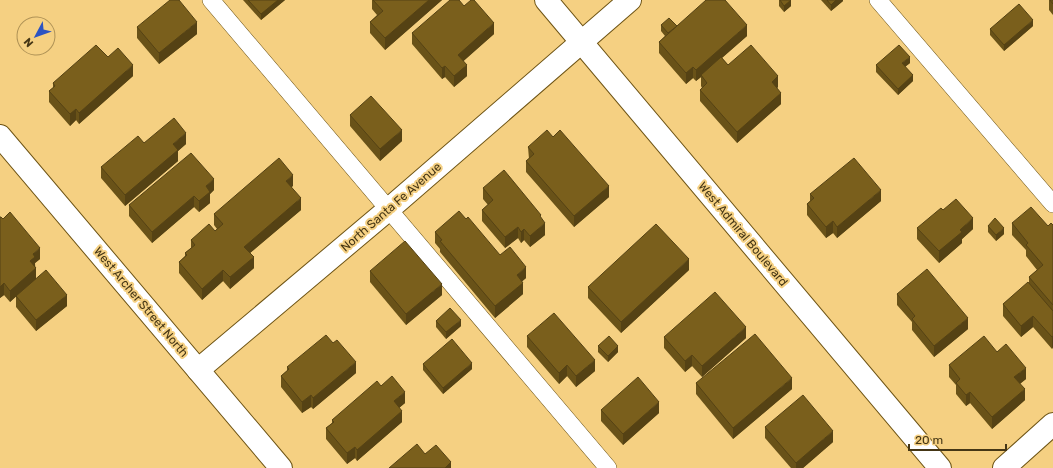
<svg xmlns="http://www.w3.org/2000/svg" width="1053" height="468" font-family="Rubik,sans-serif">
<rect width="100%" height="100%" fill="#f5d082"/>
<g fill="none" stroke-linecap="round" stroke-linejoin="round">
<defs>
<g id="lane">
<polyline points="211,0 608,468"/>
<polyline points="878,0 1053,204"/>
</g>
<g id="street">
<polyline points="546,0 940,468"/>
<polyline points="0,136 281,468"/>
<polyline points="198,370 389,209 630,0"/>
<polyline points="1004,468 1053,424"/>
</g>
</defs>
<use href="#lane" stroke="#6e5415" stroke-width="18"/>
<use href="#street" stroke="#6e5415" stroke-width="24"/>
<use href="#lane" stroke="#fff" stroke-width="17"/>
<use href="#street" stroke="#fff" stroke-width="22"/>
</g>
<g fill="#695218">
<polygon points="243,0 285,0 261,20"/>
<polygon points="372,0 442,0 385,50 370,33 370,22 377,15 372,9"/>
<polygon points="779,0 791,0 791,6 784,12 779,6"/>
<polygon points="821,0 843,0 843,1 831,11"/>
<polygon points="1049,0 1053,0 1053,15 1049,10"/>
<polygon points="464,6 494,34 463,61 467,76 454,87 445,77 442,79 412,44 412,33"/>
<polygon points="661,25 677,26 747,36 722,58 728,65 778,87 777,88 781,104 737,143 700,101 700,90 702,88 701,86 701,77 696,81 693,78 686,84 659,53 659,42 665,36 661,31"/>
<polygon points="1033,26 1004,51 990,35 990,29"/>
<polygon points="137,27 197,34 159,64 137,38"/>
<polygon points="108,57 133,76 79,124 76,120 70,126 49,102 49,91 53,88 53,83"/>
<polygon points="910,63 905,67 913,81 898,95 876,72 876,65"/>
<polygon points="350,115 402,141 380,161 350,126"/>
<polygon points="553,137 609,197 574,227 526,172 526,161 529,159 528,147"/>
<polygon points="144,143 186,144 178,151 178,161 125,206 101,178 101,167"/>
<polygon points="293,186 291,187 301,210 250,253 254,268 230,289 223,281 202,300 179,273 179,262 185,256 185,253 191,248 191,240 215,231 217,229 214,225 214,214"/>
<polygon points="483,188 545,235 530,247 524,240 521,243 518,238 505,248 482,221 482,210 488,205 483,199"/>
<polygon points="214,190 210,194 210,203 199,212 194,207 152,243 129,216 129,205"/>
<polygon points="810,194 881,201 837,238 833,233 826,238 807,215 807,204 810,201"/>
<polygon points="943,210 973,229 962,239 962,243 939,263 917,239 917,228"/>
<polygon points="0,217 40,259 35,263 36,279 67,306 36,331 16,307 16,296 10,302 4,295 0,298"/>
<polygon points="1012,223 1048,226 1053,225 1053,347 1052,349 1033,327 1021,337 1003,316 1003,304 1029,283 1029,277 1037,270 1026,256 1026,250 1012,235"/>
<polygon points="988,226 1004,234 996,241 988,232"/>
<polygon points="435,232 526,278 522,281 523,294 495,318 440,252 440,249 435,243"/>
<polygon points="689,270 621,333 588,298 588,287"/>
<polygon points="370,271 442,295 406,325 370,282"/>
<polygon points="897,294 968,329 934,357 912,330 912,322 897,305"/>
<polygon points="436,321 461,326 446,339 436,327"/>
<polygon points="527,336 595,371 576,387 567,376 559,384 527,347"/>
<polygon points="664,337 746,338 702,377 692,366 685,372 664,348"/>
<polygon points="598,346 618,352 608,362 598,352"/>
<polygon points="997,352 1026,379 1020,384 1025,400 992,429 970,403 966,406 956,394 956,385 949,377 949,365"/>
<polygon points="423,364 472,369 443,394 423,370"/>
<polygon points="287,367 356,373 313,409 311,407 302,413 281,387 281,376 287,371"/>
<polygon points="696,383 792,389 733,439 696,394"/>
<polygon points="381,386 405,403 399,408 402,422 357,461 355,458 347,464 326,439 326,428 332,423 332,420"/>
<polygon points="601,410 659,413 623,445 601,421"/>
<polygon points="765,427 833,442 803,468 791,468 765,438"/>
</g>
<g fill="#554214">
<polygon points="278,0 285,0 261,20 261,14"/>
<polygon points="429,0 442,0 385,50 385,38"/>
<polygon points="791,0 791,6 784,12 784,6"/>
<polygon points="836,0 843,0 843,1 831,11 831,5"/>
<polygon points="1033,20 1033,26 1004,51 1004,45"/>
<polygon points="197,22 197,34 159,64 159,53"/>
<polygon points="494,23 494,34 458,66 458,55"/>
<polygon points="747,25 747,36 701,76 701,75 701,77 696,81 696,70"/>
<polygon points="910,57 910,63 902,69 902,63"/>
<polygon points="133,65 133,76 79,124 79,113"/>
<polygon points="467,65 467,76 454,87 454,76"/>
<polygon points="445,66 445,77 442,79 442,68"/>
<polygon points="693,67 693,78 686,84 686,73"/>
<polygon points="913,75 913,81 898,95 898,89"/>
<polygon points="778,76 778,87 772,93 772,82"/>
<polygon points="781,93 781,104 737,143 737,132"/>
<polygon points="76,109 76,120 70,126 70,114"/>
<polygon points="402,130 402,141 380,161 380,149"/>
<polygon points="186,133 186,144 178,151 178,161 125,206 125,195 173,144"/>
<polygon points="293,175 293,186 286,192 286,181"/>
<polygon points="214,179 214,190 210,194 210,203 199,212 199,201 206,186"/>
<polygon points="609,186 609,197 574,227 574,216"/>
<polygon points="881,190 881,201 837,238 837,227"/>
<polygon points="194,196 194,207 152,243 152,232"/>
<polygon points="301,198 301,210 244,258 244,247"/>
<polygon points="973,218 973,229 962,239 962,243 939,263 939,251 960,230"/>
<polygon points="833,221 833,233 826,238 826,227"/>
<polygon points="545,223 545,235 530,247 530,236"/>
<polygon points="518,227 518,238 505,248 505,237"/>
<polygon points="1004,228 1004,234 996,241 996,235"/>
<polygon points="524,229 524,240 521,243 521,232"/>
<polygon points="40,248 40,259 35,263 35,268 30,261 33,254"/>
<polygon points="254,257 254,268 230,289 230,277"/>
<polygon points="689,259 689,270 621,333 621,322"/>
<polygon points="526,267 526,278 517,286 517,275"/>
<polygon points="36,268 36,279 10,302 10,291"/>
<polygon points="223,270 223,281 202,300 202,289"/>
<polygon points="4,283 4,295 0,298 0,287"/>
<polygon points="523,283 523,294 495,318 495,306"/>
<polygon points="442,284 442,295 406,325 406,314"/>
<polygon points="67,295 67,306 36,331 36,320"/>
<polygon points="1033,316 1033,327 1021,337 1021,326"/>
<polygon points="968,318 968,329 934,357 934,346"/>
<polygon points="461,320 461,326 446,339 446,332"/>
<polygon points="746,327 746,338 702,377 702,366"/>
<polygon points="1053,336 1053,347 1052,349 1052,337"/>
<polygon points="618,346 618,352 608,362 608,356"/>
<polygon points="692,355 692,366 685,372 685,361"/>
<polygon points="595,360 595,371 576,387 576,376"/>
<polygon points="356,362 356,373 313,409 313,398"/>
<polygon points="472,363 472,369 443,394 443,388"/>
<polygon points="567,365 567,376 559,384 559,373"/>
<polygon points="1026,368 1026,379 1014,388 1014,377"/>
<polygon points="792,378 792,389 733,439 733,428"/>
<polygon points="1025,389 1025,400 992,429 992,417"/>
<polygon points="405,392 405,403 394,412 394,401"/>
<polygon points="970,392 970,403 966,406 966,395"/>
<polygon points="311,395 311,407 302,413 302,402"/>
<polygon points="659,402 659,413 623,445 623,434"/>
<polygon points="402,411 402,422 357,461 357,450"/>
<polygon points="833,431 833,442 803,468 796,468 796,463"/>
<polygon points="355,447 355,458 347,464 347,453"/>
<polygon points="451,462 451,468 445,468"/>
</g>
<g fill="#7a5f1c" stroke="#554214">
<polygon points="170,0 179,0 197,22 159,53 137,27"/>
<polygon points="248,0 278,0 261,14"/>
<polygon points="373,0 429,0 385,38 370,22 383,11"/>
<polygon points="450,0 459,0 464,6 471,0 474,0 494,23 458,55 467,65 454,76 445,66 442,68 412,33"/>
<polygon points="706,0 725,0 747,25 696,70 693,67 686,73 659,42"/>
<polygon points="780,0 791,0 784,6"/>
<polygon points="827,0 836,0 831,5"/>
<polygon points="1050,0 1053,0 1053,4"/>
<polygon points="1019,4 1033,20 1004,45 990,29"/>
<polygon points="669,18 677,26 668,33 661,25"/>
<polygon points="96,45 108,57 118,48 133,65 79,113 76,109 70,114 49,91 55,86 53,83"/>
<polygon points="751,45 778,76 772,82 781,93 737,132 700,90 707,83 701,75 721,57 728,65"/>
<polygon points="899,45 910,57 902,63 913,75 898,89 876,65"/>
<polygon points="371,96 402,130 380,149 350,115"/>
<polygon points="174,118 186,133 173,144 178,150 125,195 101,167 138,136 144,143"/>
<polygon points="547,130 553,137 560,130 609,186 574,216 526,161 534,154 528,147"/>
<polygon points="191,153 214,179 206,186 210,192 199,201 194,196 152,232 129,205"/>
<polygon points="279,158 293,175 286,181 301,198 244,247 254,257 230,277 223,270 202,289 179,262 187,255 185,253 195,245 191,240 209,224 215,231 223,224 214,214"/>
<polygon points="854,158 881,190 837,227 833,221 826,227 807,204 814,198 810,194"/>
<polygon points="504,170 541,215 540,216 545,223 530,236 524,229 521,232 518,227 505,237 482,210 493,200 483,188"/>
<polygon points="956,199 973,218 960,230 962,232 939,251 917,228 941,208 943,210"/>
<polygon points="1031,207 1048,226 1051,223 1053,225 1053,305 1029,277 1043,265 1026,245 1028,243 1012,223"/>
<polygon points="459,211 466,219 468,217 500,255 510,247 526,267 517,275 523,283 495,306 440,241 442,240 435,232"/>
<polygon points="10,212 40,248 33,254 35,257 30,261 36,268 10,291 4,283 0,287 0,217 1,217 3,219"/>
<polygon points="995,218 1004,228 996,235 988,226"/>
<polygon points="656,224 689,259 621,322 588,287"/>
<polygon points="405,241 442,284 406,314 370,271"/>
<polygon points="927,269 968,318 934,346 912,319 915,316 897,294"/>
<polygon points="46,270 67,295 36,320 16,296"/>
<polygon points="1028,282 1053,311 1053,336 1052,337 1033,316 1021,326 1003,304"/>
<polygon points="715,292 746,327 702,366 692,355 685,361 664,337"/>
<polygon points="450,308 461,320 446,332 436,321"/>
<polygon points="554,313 595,360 576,376 567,365 559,373 527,336"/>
<polygon points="755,334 792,378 733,428 696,383"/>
<polygon points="326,335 333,343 337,340 356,362 313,398 311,395 302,402 281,376 289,369 287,367"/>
<polygon points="609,336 618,346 608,356 598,346"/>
<polygon points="984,336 997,352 1006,344 1026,368 1014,377 1025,389 992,417 970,392 966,395 956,383 960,379 949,365"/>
<polygon points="452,339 472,363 443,388 423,364"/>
<polygon points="392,376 405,392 394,401 402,411 357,450 355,447 347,453 326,428 334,422 332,420 377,381 381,386"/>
<polygon points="638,377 659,402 623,434 601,410"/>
<polygon points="803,395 833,431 796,463 765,427"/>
<polygon points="417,444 425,454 436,445 451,462 445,468 389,468"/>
</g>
<g text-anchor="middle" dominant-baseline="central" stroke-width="4" stroke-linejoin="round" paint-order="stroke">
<g font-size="12" fill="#453615" stroke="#f5d082">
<text transform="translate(391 207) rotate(-41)">North Santa Fe Avenue</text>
<text transform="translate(743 234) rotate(50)">West Admiral Boulevard</text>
<text transform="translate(141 302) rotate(50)">West Archer Street North</text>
</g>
</g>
<g transform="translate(36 36) rotate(229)"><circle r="19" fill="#f5d082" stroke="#af9256"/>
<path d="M0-3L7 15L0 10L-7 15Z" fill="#2c53c2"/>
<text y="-6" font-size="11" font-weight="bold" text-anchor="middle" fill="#453615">N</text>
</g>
<path d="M909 444v6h97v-6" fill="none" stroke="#453615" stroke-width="2"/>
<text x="915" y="444" font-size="12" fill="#453615" stroke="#f5d082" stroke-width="3" paint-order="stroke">20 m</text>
</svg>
